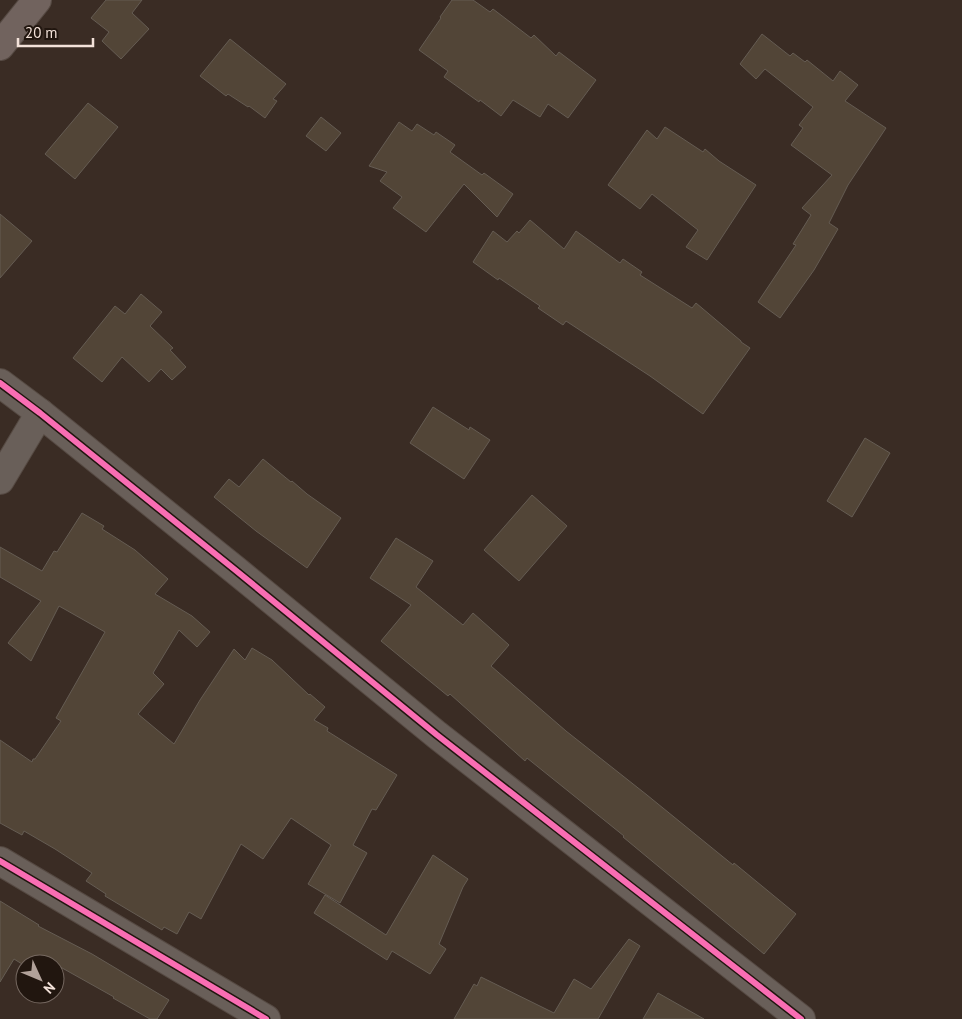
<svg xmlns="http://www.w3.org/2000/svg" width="962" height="1019" font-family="'PT Sans',sans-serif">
<rect width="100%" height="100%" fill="#3a2c24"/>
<g fill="#524537" stroke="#655c53">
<polygon points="106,0 142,0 132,13 149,29 121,59 102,41 109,32 91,18"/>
<polygon points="452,0 473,0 490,12 493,9 531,38 534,35 556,56 559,52 596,80 568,118 548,104 540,117 513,100 501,116 480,100 479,102 444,77 448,71 419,50 441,18 440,17"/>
<polygon points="762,34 790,56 793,53 805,62 807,60 833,81 840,71 858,85 845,101 886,128 848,185 829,223 838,229 814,270 780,318 758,302 796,245 793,244 811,215 802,208 832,175 791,145 803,128 799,125 813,107 765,69 756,79 740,64"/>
<polygon points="230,39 286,84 273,99 277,101 265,118 249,106 248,107 228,94 226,96 200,76"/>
<polygon points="88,103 118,127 75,179 45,154"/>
<polygon points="321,117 341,133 326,151 306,136"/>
<polygon points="399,122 412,131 417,124 434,135 436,132 455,145 450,152 482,175 484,173 513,194 497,217 464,184 426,232 393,208 402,197 380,181 387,172 369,166"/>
<polygon points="665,127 703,152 705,149 719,161 756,185 707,260 686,247 698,230 652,194 640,209 608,185 647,130 657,139"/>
<polygon points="0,214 32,241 0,278"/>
<polygon points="530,220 564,249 576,231 620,263 623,259 642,272 640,275 692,308 696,303 741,341 741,342 750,348 703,414 650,376 566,321 563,325 538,308 540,306 499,278 498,280 473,262 493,231 507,242 517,231 519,233"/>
<polygon points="141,294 162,312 150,326 173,348 170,350 186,367 172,380 161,369 149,382 122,357 102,382 73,358 115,306 125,314"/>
<polygon points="433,407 469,430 470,427 490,440 464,479 410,443"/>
<polygon points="865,438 890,453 852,517 827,501"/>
<polygon points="263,459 291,482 292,481 307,494 341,518 307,568 256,531 214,497 229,479 239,487"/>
<polygon points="532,495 567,526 519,581 484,550"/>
<polygon points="82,513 104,526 102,529 135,550 168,579 155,594 192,616 210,632 197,647 179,630 153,673 164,684 138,714 174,744 200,700 234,649 245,660 252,648 272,660 309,695 310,694 325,707 314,720 328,728 327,731 397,775 376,810 372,809 353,845 367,853 340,903 308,884 331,845 291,818 263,859 241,844 201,919 189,912 177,934 164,927 162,930 105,896 106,894 86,881 92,873 55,849 24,831 22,835 0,823 0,740 32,762 33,759 35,759 61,721 56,718 105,632 59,606 31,661 8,643 41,601 0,577 0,547 42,571 54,551 57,552"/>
<polygon points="396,538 433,561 416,587 463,625 473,613 509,645 491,666 566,731 647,795 733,865 734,863 796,914 764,954 623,837 624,836 527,758 525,761 450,694 448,696 381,641 411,605 370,578"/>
<polygon points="433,855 468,879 463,887 439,944 446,949 430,974 392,951 387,960 314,913 325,895 386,935"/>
<polygon points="0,901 39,925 38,926 92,954 169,1000 157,1019 150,1019 113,998 114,997 55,964 22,964 14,959 0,982"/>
<polygon points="629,939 640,946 598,1019 454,1019 474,984 477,986 481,977 554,1013 574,979 591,989"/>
<polygon points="658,993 704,1019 643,1019"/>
</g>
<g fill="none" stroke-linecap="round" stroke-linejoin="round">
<defs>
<g id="street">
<polyline points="0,383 40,413 234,569 437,735 801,1019"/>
<polyline points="0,480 40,413"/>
<polyline points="0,861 266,1019"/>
</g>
<polyline id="primary" points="0,46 37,0"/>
</defs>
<use href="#street" stroke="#564a43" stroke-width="30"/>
<use href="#primary" stroke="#564a43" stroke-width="30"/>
<use href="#street" stroke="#695f59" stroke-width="28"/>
<use href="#primary" stroke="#71635e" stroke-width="28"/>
<defs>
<g id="cycleway">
<polyline points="0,383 40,413 234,569 437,735 801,1019"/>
<polyline points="0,861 266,1019"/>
</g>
</defs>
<use href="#cycleway" stroke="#21160f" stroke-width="9"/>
<use href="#cycleway" stroke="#f96db3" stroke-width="6"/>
</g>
<g transform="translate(40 979) rotate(134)"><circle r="24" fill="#21160f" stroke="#756860"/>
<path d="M0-4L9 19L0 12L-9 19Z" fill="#b2a29a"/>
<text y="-8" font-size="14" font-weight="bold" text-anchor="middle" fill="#f3e2d9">N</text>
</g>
<path d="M18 38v8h75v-8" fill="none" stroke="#f3e2d9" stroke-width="2.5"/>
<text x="25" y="38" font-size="15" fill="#f3e2d9" stroke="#21160f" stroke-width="4" paint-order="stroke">20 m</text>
</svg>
